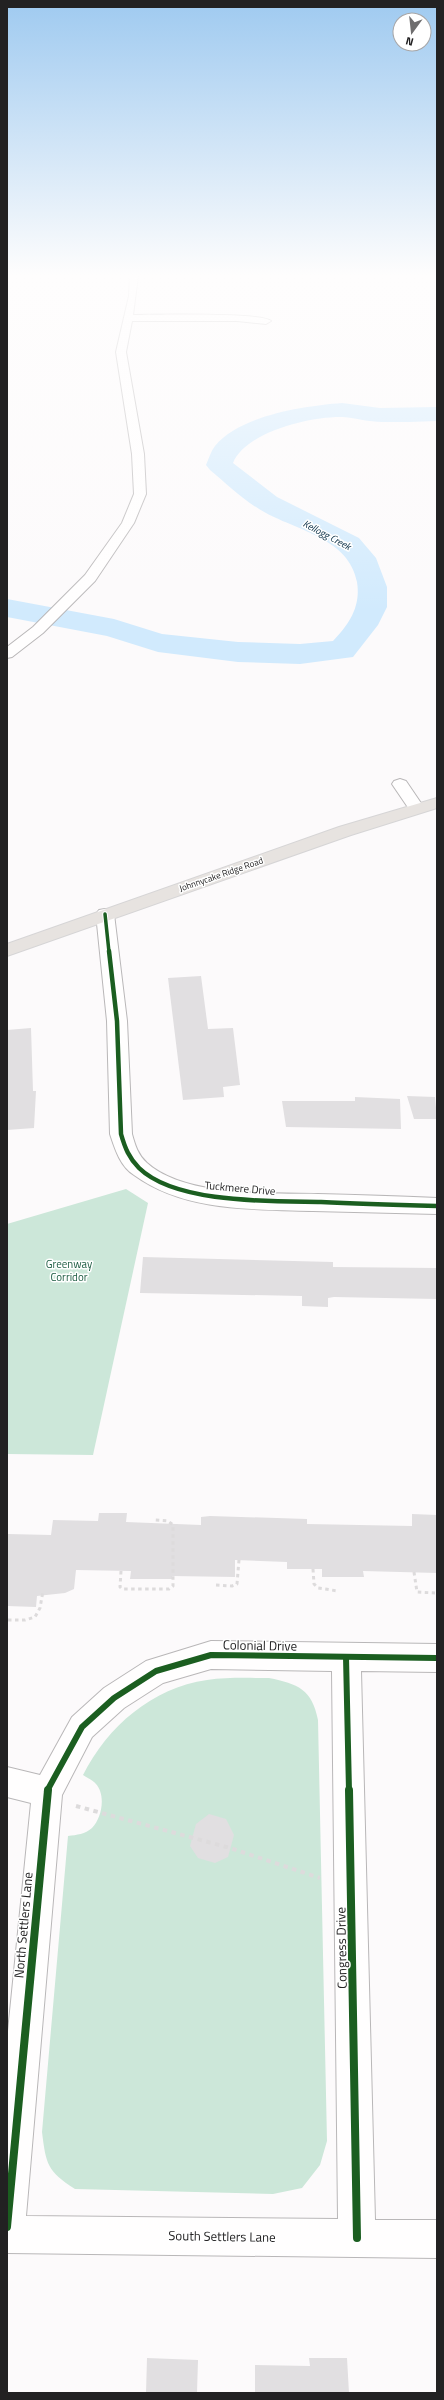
<svg xmlns="http://www.w3.org/2000/svg" width="444" height="2400" font-family="'Titillium Web',sans-serif">
<rect width="100%" height="100%" fill="#fcfafb"/>
<g fill="#cce7d9">
<polygon points="126,1189 148,1203 93,1455 7,1454 7,1224"/>
<path d="M269 1678C298 1684 312 1689 318 1720L327 2141 320 2165 302 2188 273 2194 75 2189C47 2171 46 2164 42 2132L68 1836C77 1835 85 1834 92 1828 102 1818 106 1795 96 1784 93 1780 87 1778 83 1775 108 1726 152 1688 207 1680 227 1677 249 1678 269 1678Z"/>
</g>
<g fill="none" stroke-linecap="round" stroke-linejoin="round">
<path fill="#d1eafd" fill-rule="evenodd" d="M342 403 380 408 437 407V421C419 422 400 422 382 422 369 422 356 418 343 417 311 416 245 432 233 463L277 497 359 538 376 558 387 587V607L378 625 353 657 300 664 238 662 158 652 107 636 7 617V599L114 619 162 634 238 642 300 644 333 641C349 624 361 607 357 582 349 539 299 531 266 513 245 502 228 485 210 470L206 465C209 458 211 451 215 446 240 415 305 406 342 403Z"/>
</g>
<g fill="#e1dfe1">
<polygon points="201,976 208,1029 233,1028 240,1085 223,1087 224,1097 183,1100 168,978"/>
<polygon points="31,1028 33,1091 36,1091 34,1128 7,1130 7,1030"/>
<polygon points="407,1096 435,1097 437,1119 414,1119"/>
<polygon points="355,1097 400,1099 401,1129 286,1127 282,1101 355,1101"/>
<polygon points="143,1257 333,1262 333,1267 437,1268 437,1299 334,1297 328,1298 328,1307 302,1306 302,1296 140,1293"/>
<polygon points="99,1513 127,1513 126,1522 201,1525 201,1517 210,1516 307,1519 307,1524 412,1526 412,1514 437,1515 437,1573 363,1571 364,1577 322,1577 322,1569 287,1569 287,1562 235,1560 235,1577 172,1576 172,1579 130,1579 131,1571 76,1570 74,1589 65,1593 37,1596 36,1607 7,1606 8,1534 51,1535 53,1520 98,1521"/>
<polygon points="209,1814 226,1819 234,1835 228,1857 215,1863 198,1858 190,1846 196,1824"/>
<polygon points="147,2358 198,2360 197,2393 146,2393"/>
<polygon points="309,2358 347,2358 349,2393 255,2393 255,2365 310,2366"/>
</g>
<g fill="none" stroke-linecap="round" stroke-linejoin="round">
<defs>
<g id="minor">
<path d="M130 276H138L133 315C153 315 262 312 271 321L266 324 237 321H132L126 352 144 454 146 494 134 523 95 581 43 633 12 657 7 658V647L33 627 85 575 122 523 134 494 132 454 116 352 129 296Z"/>
<polygon points="400,779 406,781 425,809 423,812 411,812 409,809 392,784 394,781"/>
<path d="M105 909 111 910 114 914 127 1021 132 1134C135 1145 138 1155 147 1163 185 1197 270 1193 318 1194 358 1195 397 1196 437 1198V1214C396 1213 354 1212 313 1211 252 1209 185 1212 134 1175 120 1166 115 1149 110 1134L107 1021 96 914 99 910Z"/>
<path d="M211 1641 437 1644V1672L361 1671 375 2220H437V2258L7 2253V2041L31 1803 7 1797V1767L40 1775 72 1717 104 1688 146 1661ZM211 1669 332 1671 338 2219 26 2216 62 1795 92 1737 124 1708 163 1683Z"/>
</g>
<polygon id="major" points="437,798 437,808 351,835 7,956 7,944 339,827"/>
</defs>
<use href="#minor" stroke="#b9b7b8" stroke-width="2"/>
<use href="#major" stroke="#d6d5d6" stroke-width="2"/>
<g stroke="#dddbdc" stroke-width="3" stroke-dasharray="3.5 3.5" stroke-linecap="butt">
<polyline points="313,1569 314,1584 318,1588 338,1591"/>
<polyline points="121,1571 120,1587 122,1589 169,1589 173,1586 173,1525 168,1521 155,1520"/>
<polyline points="414,1572 417,1592 435,1593"/>
<polyline points="216,1585 232,1586 237,1584 239,1560"/>
<polyline points="8,1620 25,1620 35,1617 40,1608 43,1591"/>
</g>
<polyline stroke="#dddbdc" stroke-width="4" stroke-dasharray="4.5 4.5" stroke-linecap="butt" points="76,1806 230,1848 320,1878"/>
<use href="#minor" fill="#fffefe" fill-rule="evenodd"/>
<use href="#major" fill="#e7e3e0" fill-rule="evenodd"/>
<defs>
<polyline id="cycleway-far3" points="105,914 109,952"/>
<path id="cycleway-far2" d="M109 951 117 1021 121 1134C125 1148 129 1158 139 1168 176 1204 272 1201 321 1202 360 1204 398 1205 437 1206"/>
<g id="cycleway-far1">
<polyline points="346,1657 349,1791"/>
<polyline points="47,1791 82,1727 114,1698 156,1671 211,1655 437,1658"/>
</g>
<g id="cycleway">
<polyline points="349,1790 357,2238"/>
<polyline points="7,2227 48,1790"/>
</g>
</defs>
<use href="#cycleway-far3" stroke="#fff" stroke-width="5.5"/>
<use href="#cycleway-far2" stroke="#fff" stroke-width="7"/>
<use href="#cycleway-far1" stroke="#fff" stroke-width="8"/>
<use href="#cycleway" stroke="#fff" stroke-width="10"/>
<use href="#cycleway-far3" stroke="#1b5e20" stroke-width="3.5"/>
<use href="#cycleway-far2" stroke="#1b5e20" stroke-width="4.5"/>
<use href="#cycleway-far1" stroke="#1b5e20" stroke-width="6"/>
<use href="#cycleway" stroke="#1b5e20" stroke-width="8"/>
</g>
<linearGradient id="sky" x2="0" y2="1"><stop stop-color="#9fcaf0"/><stop offset="0.45" stop-color="#fefdfd"/><stop offset="1" stop-color="#fefdfd" stop-opacity="0"/></linearGradient>
<rect width="444" height="612" fill="url(#sky)"/>
<g text-anchor="middle" dominant-baseline="central" stroke-width="3" stroke-linejoin="round" paint-order="stroke">
<g font-size="9" fill="#222122" stroke="#fff">
<text transform="translate(221 874) rotate(-19)">Johnnycake Ridge Road</text>
</g>
<g font-size="10" font-style="italic" fill="#082e45" stroke="#fff">
<text transform="translate(327 535) rotate(28)">Kellogg Creek</text>
</g>
<g font-size="11" fill="#222122" stroke="#fff">
<text transform="translate(240 1188) rotate(5)">Tuckmere Drive</text>
</g>
<g font-size="11" fill="#1a5a40" stroke="#fff">
<text x="69" y="1264">Greenway<tspan x="69" dy="13">Corridor</tspan></text>
</g>
<g font-size="13" fill="#222122" stroke="#fff">
<text transform="translate(260 1645) rotate(1)">Colonial Drive</text>
<text transform="translate(23 1925) rotate(-85)">North Settlers Lane</text>
<text transform="translate(341 1948) rotate(-91)">Congress Drive</text>
<text transform="translate(222 2236) rotate(1)">South Settlers Lane</text>
</g>
</g>
<rect width="444" height="2400" fill="none" stroke="#222122" stroke-width="16"/>
<g transform="translate(412 32) rotate(195)"><circle r="19" fill="#ffffff" stroke="#a7a6a7"/>
<path d="M0-3L7 15L0 10L-7 15Z" fill="#6e6d6e"/>
<text y="-6" font-size="11" font-weight="bold" text-anchor="middle" fill="#222122">N</text>
</g>
</svg>
